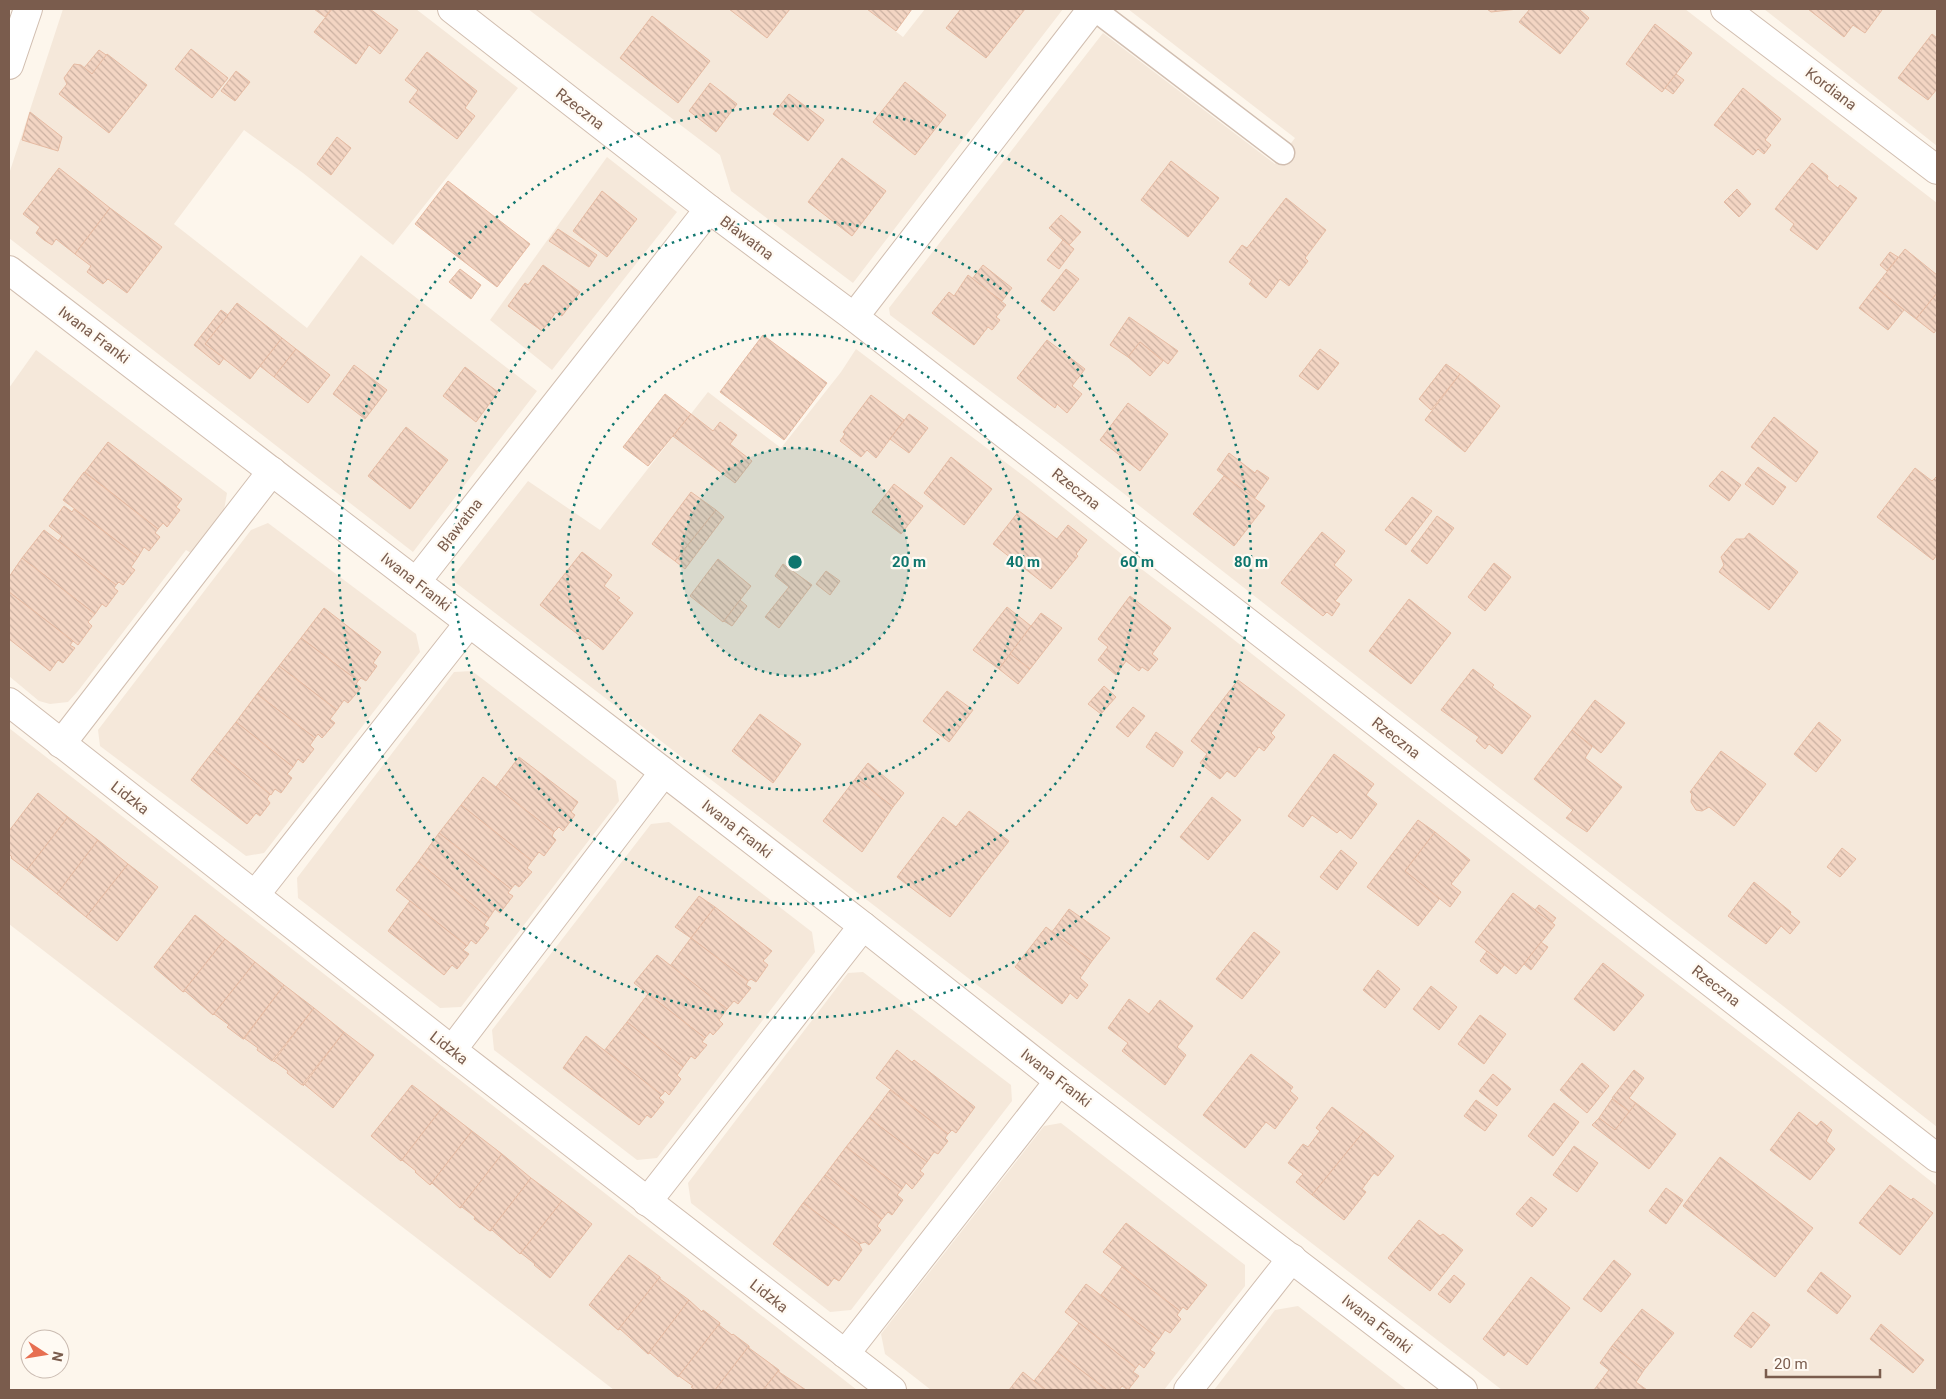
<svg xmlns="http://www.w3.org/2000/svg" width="1946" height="1399" font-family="Roboto,sans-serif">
<defs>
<pattern id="building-back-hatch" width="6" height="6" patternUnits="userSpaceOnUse" patternTransform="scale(1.25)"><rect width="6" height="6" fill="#f3d5c3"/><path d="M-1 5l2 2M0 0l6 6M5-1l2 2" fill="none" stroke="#cab0a1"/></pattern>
</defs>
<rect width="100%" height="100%" fill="#fdf6ec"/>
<g fill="#f5e8da">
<polygon points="63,9 416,9 518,88 393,245 303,173 244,130 174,224 307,328 361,255 537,391 413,552 9,238 9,174"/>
<polygon points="528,9 867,9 903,37 925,9 1063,9 853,283 731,191 720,155"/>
<polygon points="1128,9 1685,9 1937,203 1937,1127 1778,1002 1507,794 1058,442 890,315 889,308 1103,33 1275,164 1295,138"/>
<polygon points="1764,9 1937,9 1937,146 1849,76"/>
<polygon points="607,157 677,212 552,370 490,320"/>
<polygon points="856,349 1029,480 1119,552 1210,621 1417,784 1788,1069 1937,1186 1937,1390 1502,1390 451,579 528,481 600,530 708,392 781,448 841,372"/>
<polygon points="36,350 227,493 224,510 191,553 186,550 78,691 68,702 50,704 39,701 9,676 9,388"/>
<polygon points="268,523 416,634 420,652 264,853 246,856 100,746 98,730 251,530"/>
<polygon points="472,671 616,781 619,801 461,1007 440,1008 298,898 297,878 454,672"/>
<polygon points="9,728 857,1390 614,1390 9,924"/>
<polygon points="669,822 812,932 815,952 657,1158 637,1160 494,1050 492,1030 651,824"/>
<polygon points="863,972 1011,1085 1012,1101 851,1310 830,1312 691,1203 688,1183 848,973"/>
<polygon points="1061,1123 1245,1265 1245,1286 1164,1390 931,1390 885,1354 881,1334 1044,1126"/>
<polygon points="1298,1306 1407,1390 1214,1390 1275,1310"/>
</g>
<g fill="url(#building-back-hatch)" stroke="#e6bba3">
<polygon points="314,9 331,9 325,17"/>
<polygon points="332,9 370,9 398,30 380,54 369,45 356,64 314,32"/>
<polygon points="729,9 790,9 767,38"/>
<polygon points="867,9 912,9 896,31"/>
<polygon points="961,9 1025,9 986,58 946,28"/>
<polygon points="1487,9 1518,9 1491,12"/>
<polygon points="1530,9 1581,9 1580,10 1589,18 1560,54 1519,22"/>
<polygon points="1808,9 1880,9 1882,10 1865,33 1853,25 1844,37"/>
<polygon points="652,16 710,61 678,103 620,58"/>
<polygon points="1655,24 1692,53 1662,92 1626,64"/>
<polygon points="1932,34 1937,38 1937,89 1928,100 1898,78"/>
<polygon points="191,49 228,78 212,98 175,69"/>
<polygon points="99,50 109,57 95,76 84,68"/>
<polygon points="427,52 477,91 465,108 475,116 457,139 409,102 418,90 405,80"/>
<polygon points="107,54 147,85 109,133 59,94 67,84 64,78 74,64 81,65 92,74"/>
<polygon points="236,71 250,82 235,101 221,91"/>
<polygon points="1676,74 1684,80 1673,94 1665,88"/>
<polygon points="905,82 946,115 915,155 873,122"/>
<polygon points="710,83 737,104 716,132 689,111"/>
<polygon points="1743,88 1781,119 1765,140 1771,145 1764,154 1758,149 1753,155 1714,125"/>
<polygon points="789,94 824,120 808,141 773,114"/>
<polygon points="30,112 62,137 58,151 22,140"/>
<polygon points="337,137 351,148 331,175 317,164"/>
<polygon points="842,158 886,191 852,236 808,202"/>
<polygon points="1171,161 1219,198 1188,237 1141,200"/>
<polygon points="1812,163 1828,176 1827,179 1838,188 1840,185 1857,198 1817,250 1790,230 1794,224 1775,209"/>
<polygon points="59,168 110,208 75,254 56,239 52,245 44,240 36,233 40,227 23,214"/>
<polygon points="448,181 530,244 497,287 415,224"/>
<polygon points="1737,189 1751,204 1739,217 1724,202"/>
<polygon points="602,191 637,219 607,257 573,231"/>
<polygon points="1286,198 1326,230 1305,258 1308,261 1289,286 1280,279 1266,298 1249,284 1252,280 1229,262 1242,245 1247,248"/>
<polygon points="110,208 162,247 127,293 108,279 103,284 87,272 91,266 75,254"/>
<polygon points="1061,215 1081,232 1069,245 1049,228"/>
<polygon points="558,229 597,255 589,267 549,241"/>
<polygon points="1063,240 1074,249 1059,269 1047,260"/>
<polygon points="1905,249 1937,275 1937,293 1916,319 1875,287"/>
<polygon points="1890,252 1898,257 1887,271 1880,265"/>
<polygon points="543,265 580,292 562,316 556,312 542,331 508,306 525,283 528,285"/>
<polygon points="983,265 1012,288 1002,301 972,279"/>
<polygon points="460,269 481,285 471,299 449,282"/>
<polygon points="1066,269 1079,279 1054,311 1041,301"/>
<polygon points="968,275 1006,305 996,317 1000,320 992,330 988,327 974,345 932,313 949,292 954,296"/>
<polygon points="1875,287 1904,310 1888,330 1859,308"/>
<polygon points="1937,293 1937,329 1934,333 1916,319"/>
<polygon points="237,303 282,338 250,379 205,344"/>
<polygon points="221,310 228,315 205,344 224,358 219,365 194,345"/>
<polygon points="1129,317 1178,351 1168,364 1140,342 1128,357 1110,345"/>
<polygon points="763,335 827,383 784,440 720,392"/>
<polygon points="282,338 296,349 274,377 260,366"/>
<polygon points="1047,340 1085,369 1072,386 1082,394 1067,413 1057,404 1055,408 1017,378"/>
<polygon points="1140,342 1163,361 1150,376 1128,357"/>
<polygon points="296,349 330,375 308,403 274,377"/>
<polygon points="1320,349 1339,363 1318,390 1299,376"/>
<polygon points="1446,364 1460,374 1431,410 1419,399"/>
<polygon points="354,365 387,390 365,419 333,394"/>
<polygon points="465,367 498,392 476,422 443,396"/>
<polygon points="1460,374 1500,406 1465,452 1425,420"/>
<polygon points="665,394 691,414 648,466 623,447"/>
<polygon points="871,395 904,420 876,458 867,450 861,457 840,441 845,434 843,432"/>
<polygon points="1128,403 1168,434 1140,471 1100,440"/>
<polygon points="691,414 713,431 720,422 737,435 730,444 752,461 735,483 673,436"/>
<polygon points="909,414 928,428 909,453 890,439"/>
<polygon points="1774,417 1818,452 1796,482 1751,447"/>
<polygon points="406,427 448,460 410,509 368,476"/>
<polygon points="108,442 182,499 176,507 180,510 167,527 163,523 158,529 85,472"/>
<polygon points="1229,453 1255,473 1257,470 1269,478 1254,499 1217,470"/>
<polygon points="951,457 992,489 964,525 924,493"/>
<polygon points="1758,467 1786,487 1773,505 1745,484"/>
<polygon points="1915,468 1932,481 1937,476 1937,555 1933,560 1877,517"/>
<polygon points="1722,471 1741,485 1729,501 1709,486"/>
<polygon points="84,472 158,529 155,533 160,537 149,551 144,547 138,557 63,500"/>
<polygon points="1224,476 1265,506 1234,546 1193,514"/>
<polygon points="894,484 923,506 901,534 872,512"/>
<polygon points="691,492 716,510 675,561 652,544"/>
<polygon points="1412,497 1432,511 1406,545 1385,530"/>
<polygon points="64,506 72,512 74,509 138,557 131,567 135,570 123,585 119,582 116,585 58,541 62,536 49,526"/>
<polygon points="716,510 724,517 685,569 675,561"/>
<polygon points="1019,511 1057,539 1068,525 1087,540 1076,554 1078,556 1051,589 993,544"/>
<polygon points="1437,516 1454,528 1427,564 1411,551"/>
<polygon points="44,530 116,585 114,588 118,591 106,607 102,604 95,614 22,558"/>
<polygon points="1322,532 1345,551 1334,565 1352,580 1335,601 1340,604 1332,616 1327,612 1323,616 1281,583"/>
<polygon points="1749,533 1798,572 1769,610 1719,572 1724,565 1721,557 1736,539 1744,539"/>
<polygon points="582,552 612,575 604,586 620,598 617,600 633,613 603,650 588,638 585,640 540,605"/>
<polygon points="22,558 95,614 88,622 92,626 78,645 9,592 9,577"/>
<polygon points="718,559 751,586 723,622 690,596"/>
<polygon points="1494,563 1511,577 1485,611 1468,597"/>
<polygon points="783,564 812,585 779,628 765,617 789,587 775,576"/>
<polygon points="826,571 840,581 830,595 816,584"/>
<polygon points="9,592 73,641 70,645 75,648 63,663 58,660 50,671 9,639"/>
<polygon points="1130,596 1171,628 1152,654 1158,659 1148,671 1142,667 1139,671 1126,661 1116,675 1098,660 1108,647 1098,639"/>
<polygon points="1409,599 1451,633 1411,684 1369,651"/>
<polygon points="740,600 747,606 732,626 724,621"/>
<polygon points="1007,607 1031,626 999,669 973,650"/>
<polygon points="324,608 381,652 373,663 377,666 366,681 361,678 358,681 301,638"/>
<polygon points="1041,613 1062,628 1030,669 1010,654"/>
<polygon points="301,638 358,681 356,684 361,688 348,703 344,700 337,710 279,666"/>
<polygon points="1010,654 1030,669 1018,684 999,669"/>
<polygon points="279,666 337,710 330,719 335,723 322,738 318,734 315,738 257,694"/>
<polygon points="1473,669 1494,685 1492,687 1531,716 1502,754 1489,744 1485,749 1476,741 1479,737 1441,710"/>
<polygon points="1238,680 1285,715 1271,733 1275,737 1264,751 1259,747 1235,777 1227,771 1220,779 1200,763 1207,754 1191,741"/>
<polygon points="1104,686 1116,697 1101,714 1088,704"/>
<polygon points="947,691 973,710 949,742 923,721"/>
<polygon points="257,694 315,738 310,745 314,749 303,763 298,759 293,767 236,722"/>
<polygon points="1595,700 1625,723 1601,753 1572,730"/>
<polygon points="1133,707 1145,716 1128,737 1116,727"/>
<polygon points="760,714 801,744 773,783 732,751"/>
<polygon points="236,722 293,767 287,774 292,778 281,793 275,789 271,795 214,750"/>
<polygon points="1819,722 1841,740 1816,772 1794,754"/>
<polygon points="1572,730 1592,747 1585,758 1622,787 1587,832 1566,818 1573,810 1534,779"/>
<polygon points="1156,732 1183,752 1173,767 1146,747"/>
<polygon points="214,750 270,794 267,799 270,803 260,816 256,813 247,824 191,780"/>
<polygon points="1721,751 1766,784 1734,826 1709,807 1702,811 1696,810 1691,802 1692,794 1690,792"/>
<polygon points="1334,754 1374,784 1366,795 1377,804 1351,839 1340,830 1337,833 1312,815 1303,827 1288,816"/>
<polygon points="519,757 578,802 571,812 575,815 563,831 559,827 554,832 496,787"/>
<polygon points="868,763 904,793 893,807 856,778"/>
<polygon points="483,777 554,832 552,836 556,840 544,856 539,852 532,861 461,805"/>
<polygon points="856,778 893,807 862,852 823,821"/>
<polygon points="38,793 68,817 27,870 11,858 12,857 9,854 9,831"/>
<polygon points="1212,797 1241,820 1208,860 1180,837"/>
<polygon points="461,805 532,861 527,868 532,872 519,887 515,884 511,889 439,833"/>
<polygon points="969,811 1009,841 950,917 897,877 943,817 956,827"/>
<polygon points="68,817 98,840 57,894 27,870"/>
<polygon points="1418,820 1435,832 1405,871 1440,898 1418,926 1367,887"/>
<polygon points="1435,832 1470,860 1451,884 1461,892 1450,907 1405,871"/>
<polygon points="439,833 511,889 508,893 513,896 500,913 495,909 489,918 418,862"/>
<polygon points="98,840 128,864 86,917 57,894"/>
<polygon points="1842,848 1856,859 1840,877 1827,867"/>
<polygon points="1341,850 1357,863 1337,890 1320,877"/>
<polygon points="418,862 489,918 484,925 489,928 476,944 471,940 467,946 396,890"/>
<polygon points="128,864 158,887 117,941 86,917"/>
<polygon points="1754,882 1791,912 1790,914 1800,922 1790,934 1781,926 1766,944 1728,916"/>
<polygon points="1513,893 1555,925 1516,974 1475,942"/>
<polygon points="699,896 715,907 691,938 675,927"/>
<polygon points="410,901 467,946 463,950 469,954 457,969 452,965 444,975 388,931"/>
<polygon points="1539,905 1556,918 1552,923 1535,910"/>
<polygon points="715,907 772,951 763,961 768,965 756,982 751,979 748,981 691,938"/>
<polygon points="1069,909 1110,938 1092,961 1052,932"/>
<polygon points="195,915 225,939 183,992 154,967"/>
<polygon points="1046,927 1092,961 1080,978 1088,985 1077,999 1070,993 1062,1004 1015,967"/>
<polygon points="1254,932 1280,952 1242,999 1216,979"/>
<polygon points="691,938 748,981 746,985 751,988 738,1004 734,1001 727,1009 670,966"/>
<polygon points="225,939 255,962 213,1015 185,991 183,992"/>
<polygon points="1541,942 1548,947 1531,970 1524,964"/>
<polygon points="1487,951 1504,965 1497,974 1480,961"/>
<polygon points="657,955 727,1009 719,1020 723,1024 713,1035 710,1032 705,1038 634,983"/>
<polygon points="255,962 284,985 243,1039 227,1027 229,1025 214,1014 213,1015"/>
<polygon points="1603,963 1644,995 1614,1031 1574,999"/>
<polygon points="1378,970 1400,989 1385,1008 1363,990"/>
<polygon points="284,985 314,1008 272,1061 257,1050 258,1048 244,1038 243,1039 244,1039"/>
<polygon points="1431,986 1457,1007 1439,1030 1413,1009"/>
<polygon points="648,994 705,1038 702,1042 707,1045 695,1059 691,1056 683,1067 627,1022"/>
<polygon points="1129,999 1149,1014 1160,1000 1193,1026 1177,1047 1186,1055 1165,1085 1122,1051 1128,1043 1108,1028"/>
<polygon points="314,1008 344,1032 302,1085 287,1073 288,1071 274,1061 273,1062"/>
<polygon points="1480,1015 1506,1034 1484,1064 1458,1044"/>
<polygon points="627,1022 683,1067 677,1075 681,1079 669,1095 665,1091 662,1095 604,1051"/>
<polygon points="344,1032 374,1055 333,1108 304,1084 303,1086"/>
<polygon points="586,1036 662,1095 659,1098 664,1102 651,1118 647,1115 639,1125 563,1068"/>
<polygon points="897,1050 912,1062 914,1060 975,1107 956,1133 952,1130 948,1134 876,1078"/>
<polygon points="1251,1054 1293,1087 1290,1091 1298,1098 1275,1129 1266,1122 1245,1148 1203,1115"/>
<polygon points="1582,1063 1609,1086 1587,1113 1560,1090"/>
<polygon points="1634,1070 1644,1078 1629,1098 1636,1103 1630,1112 1612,1098"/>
<polygon points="1493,1074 1511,1089 1497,1106 1479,1091"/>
<polygon points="412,1085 442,1108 401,1161 371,1136"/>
<polygon points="890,1090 948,1134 945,1138 948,1141 938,1154 934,1152 927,1162 869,1118"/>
<polygon points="1612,1099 1630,1112 1615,1130 1599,1118"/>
<polygon points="1476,1100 1497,1115 1485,1131 1464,1116"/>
<polygon points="1554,1103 1579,1122 1553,1156 1528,1136"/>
<polygon points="1636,1103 1676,1134 1649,1169 1592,1125 1599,1118 1615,1130"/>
<polygon points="1332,1107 1364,1131 1312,1195 1296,1182 1303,1174 1288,1163 1303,1144 1308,1147 1320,1131 1316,1128"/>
<polygon points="442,1108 472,1131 430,1185 415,1172 416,1171 402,1160 401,1161"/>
<polygon points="1799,1112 1817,1126 1821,1121 1832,1130 1826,1141 1835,1149 1810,1180 1770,1150"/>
<polygon points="869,1118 927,1162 920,1171 924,1174 912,1189 906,1183 902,1189 846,1147"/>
<polygon points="472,1131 502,1154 460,1208 432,1183 430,1185"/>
<polygon points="1364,1131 1394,1156 1378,1176 1374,1173 1362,1189 1366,1192 1344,1220 1312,1195"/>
<polygon points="1574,1146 1598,1163 1577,1192 1553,1175"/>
<polygon points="846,1147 902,1189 897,1195 903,1200 892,1215 888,1212 882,1219 825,1175"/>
<polygon points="502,1154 531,1178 490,1231 474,1219 475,1217 462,1207 460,1208"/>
<polygon points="1720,1157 1813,1228 1775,1277 1683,1206"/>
<polygon points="825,1175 882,1219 877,1226 881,1230 869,1245 865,1242 859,1244 803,1203"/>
<polygon points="531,1178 562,1201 520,1254 492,1230 490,1231"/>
<polygon points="1890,1185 1911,1200 1913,1198 1933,1213 1900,1255 1859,1223"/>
<polygon points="1666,1188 1683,1200 1666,1224 1649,1211"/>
<polygon points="1531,1197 1547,1209 1532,1227 1516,1214"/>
<polygon points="562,1201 592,1224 550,1278 534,1265 535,1264 521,1253 520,1254"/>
<polygon points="803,1203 859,1244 862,1250 839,1281 834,1278 828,1286 773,1244"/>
<polygon points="1419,1220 1440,1236 1443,1234 1463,1250 1430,1291 1388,1258"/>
<polygon points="1126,1223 1207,1285 1187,1310 1183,1307 1180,1311 1103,1252"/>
<polygon points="629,1255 660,1277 618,1330 589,1305"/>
<polygon points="1614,1260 1631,1274 1601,1312 1583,1299"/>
<polygon points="1122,1267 1180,1311 1177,1315 1181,1319 1170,1333 1165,1330 1159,1339 1101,1295"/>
<polygon points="1821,1272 1851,1296 1837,1314 1807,1291"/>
<polygon points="1454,1275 1465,1284 1450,1303 1438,1294"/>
<polygon points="660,1277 660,1279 689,1300 648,1354 620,1329 618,1330"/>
<polygon points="1531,1277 1570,1308 1527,1365 1508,1351 1504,1356 1483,1339"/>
<polygon points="1086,1284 1159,1339 1150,1350 1155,1353 1144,1368 1139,1364 1136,1368 1065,1312"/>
<polygon points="689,1300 702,1312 703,1310 720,1323 678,1377 650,1353 648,1354"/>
<polygon points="1642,1309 1674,1333 1644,1370 1612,1346"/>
<polygon points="1753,1312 1770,1325 1751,1348 1734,1336"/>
<polygon points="720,1323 719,1325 732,1335 733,1334 749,1346 715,1390 695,1390 691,1387 693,1386 679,1376 678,1377"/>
<polygon points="1079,1323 1136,1368 1133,1372 1139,1376 1128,1390 1122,1386 1119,1390 1107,1390 1057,1352"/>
<polygon points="1881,1324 1924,1360 1913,1373 1870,1339"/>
<polygon points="749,1346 749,1348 779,1370 763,1390 715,1390"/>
<polygon points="1612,1346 1644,1370 1636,1382 1647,1390 1594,1390 1609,1370 1600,1363"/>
<polygon points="1057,1352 1107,1390 1046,1390 1034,1381"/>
<polygon points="779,1370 779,1372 806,1390 763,1390"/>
<polygon points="1023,1372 1034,1381 1046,1390 1009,1390"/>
</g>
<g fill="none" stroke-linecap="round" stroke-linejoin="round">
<defs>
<polyline id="service" points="1094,9 1283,153"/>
<g id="minor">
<polyline points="452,9 709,209 854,317 1937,1158"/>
<polyline points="1725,9 1937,170"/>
<polyline points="9,65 28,9"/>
<polyline points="9,270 664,772 863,926 1059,1081 1463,1390"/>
<polyline points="854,317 1092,9"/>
<polyline points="416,582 709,209"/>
<polyline points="9,702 452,1050 892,1390"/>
<polyline points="61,744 272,471"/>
<polyline points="255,895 469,623"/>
<polyline points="452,1050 664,772"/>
<polyline points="647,1202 863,926"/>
<polyline points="845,1354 1059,1081"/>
<polyline points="1188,1390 1292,1258"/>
</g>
</defs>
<use href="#service" stroke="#d1beb0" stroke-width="25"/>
<use href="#minor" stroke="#d1beb0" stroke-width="30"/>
<use href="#service" stroke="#fff" stroke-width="22"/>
<use href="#minor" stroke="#fff" stroke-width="28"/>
</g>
<circle cx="795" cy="562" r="114" fill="#0f766e" fill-opacity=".12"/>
<g fill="none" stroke="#0f766e" stroke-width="2.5" stroke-dasharray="2.5 5">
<circle cx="795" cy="562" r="114"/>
<circle cx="795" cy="562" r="228"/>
<circle cx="795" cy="562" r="342"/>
<circle cx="795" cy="562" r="456"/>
</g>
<g text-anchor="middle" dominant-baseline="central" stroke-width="4.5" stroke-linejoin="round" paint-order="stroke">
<g font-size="15" fill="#7a5c4d" stroke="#fffaf3">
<text transform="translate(1831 89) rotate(37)">Kordiana</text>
<text transform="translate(580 109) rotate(38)">Rzeczna</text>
<text transform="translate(747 238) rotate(37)">Bławatna</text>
<text transform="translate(94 335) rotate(37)">Iwana Franki</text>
<text transform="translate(1076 489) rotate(38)">Rzeczna</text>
<text transform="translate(460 525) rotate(-52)">Bławatna</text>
<text transform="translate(416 582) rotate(38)">Iwana Franki</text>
<text transform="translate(1396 738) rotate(38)">Rzeczna</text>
<text transform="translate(130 798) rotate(38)">Lidzka</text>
<text transform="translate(737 829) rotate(38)">Iwana Franki</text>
<text transform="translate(1716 986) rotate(38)">Rzeczna</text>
<text transform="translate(449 1048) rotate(38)">Lidzka</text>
<text transform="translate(1056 1078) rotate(38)">Iwana Franki</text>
<text transform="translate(769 1296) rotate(38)">Lidzka</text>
<text transform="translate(1377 1324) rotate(38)">Iwana Franki</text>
</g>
</g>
<circle cx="795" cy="562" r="8" fill="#0f766e" stroke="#fffaf3" stroke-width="2.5"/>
<g font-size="15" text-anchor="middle" font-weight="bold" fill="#0f766e" stroke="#fffaf3" stroke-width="4.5" stroke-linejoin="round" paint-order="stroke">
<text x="909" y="567">20 m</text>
<text x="1023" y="567">40 m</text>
<text x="1137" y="567">60 m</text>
<text x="1251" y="567">80 m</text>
</g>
<rect width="1946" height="1399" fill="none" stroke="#7a5c4d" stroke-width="20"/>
<g transform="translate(45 1354) rotate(102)"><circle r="24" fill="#fffaf3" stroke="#cabbb1"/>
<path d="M0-4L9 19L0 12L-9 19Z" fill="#e76f51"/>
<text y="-8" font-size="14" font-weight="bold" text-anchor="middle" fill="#7a5c4d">N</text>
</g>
<path d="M1766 1369v8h114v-8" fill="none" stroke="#7a5c4d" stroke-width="2.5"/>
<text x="1774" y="1369" font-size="15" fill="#7a5c4d" stroke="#fffaf3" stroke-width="4" paint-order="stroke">20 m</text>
</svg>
